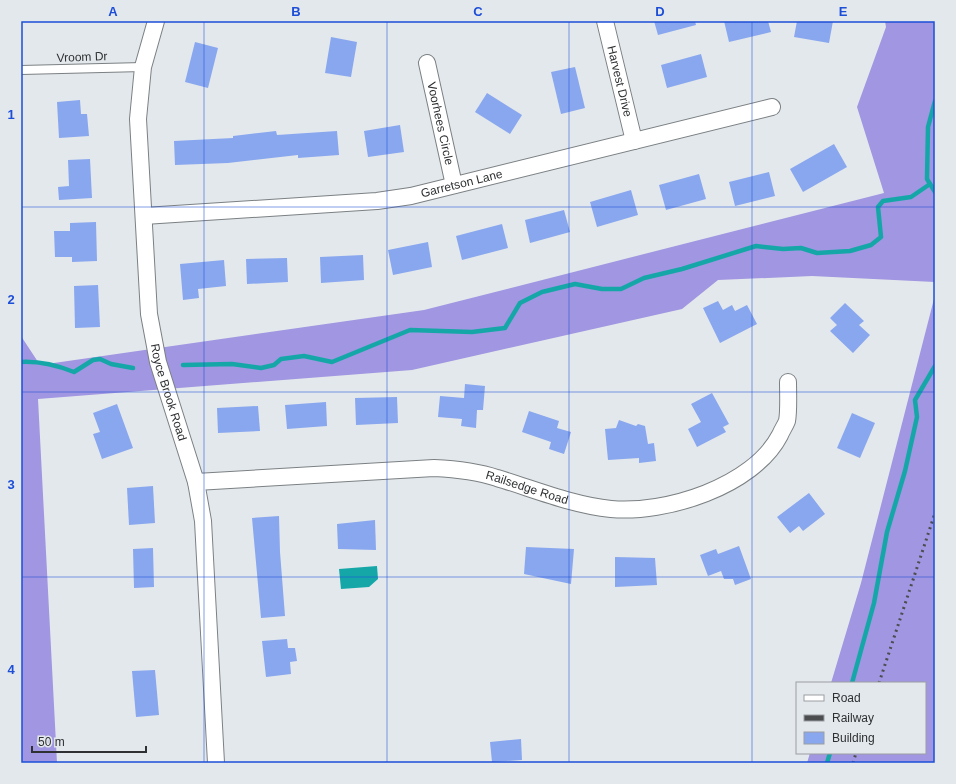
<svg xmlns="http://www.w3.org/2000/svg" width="956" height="784" font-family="Arial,sans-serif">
<rect width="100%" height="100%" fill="#e3e8ec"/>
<g fill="#a096e1">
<polygon points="885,21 935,21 935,282 812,276 718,280 682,309 412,370 38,399 57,763 21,763 21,336 40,365 424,310 884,193 857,107 886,27"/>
<polygon points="935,295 935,763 807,763 810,753 925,753 925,683 831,683 861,583"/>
</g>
<polygon fill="#15a7a8" points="377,566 378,579 369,587 341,589 339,569"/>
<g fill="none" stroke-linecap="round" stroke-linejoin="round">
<g stroke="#15a7a8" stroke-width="4.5">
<polyline points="935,101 928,127 927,179 935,192"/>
<path d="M21 362C40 361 56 365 74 372L93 360 100 359 111 364 133 368"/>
<polyline points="183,365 232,364 261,368 274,365 281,359 304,356 332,362 410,330 472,332 505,328 520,303 542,292 575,284 602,289 621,289 644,278 682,269 756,246 783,249 801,248 817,253 850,251 871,245 881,237 878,207 883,201 911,197 930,184"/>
<polyline points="852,683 874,603 887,532 905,471 917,417 915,400 935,366"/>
<polyline points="827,763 830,753"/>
</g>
</g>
<g fill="#89a7ef">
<polygon points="654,21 695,21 696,25 658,35"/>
<polygon points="724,21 768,21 771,32 729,42"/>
<polygon points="797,21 833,21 829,43 794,37"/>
<polygon points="331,37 357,42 351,77 325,73"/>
<polygon points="195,42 218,48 208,88 185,82"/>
<polygon points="701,54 707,77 667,88 661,65"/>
<polygon points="575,67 585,108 561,114 551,72"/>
<polygon points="487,93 522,115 510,134 475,112"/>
<polygon points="80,100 81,114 87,114 89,136 59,138 57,102"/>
<polygon points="400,125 404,152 368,157 364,131"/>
<polygon points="276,131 277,135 337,131 339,155 298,158 298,155 228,163 175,165 174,141 233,138 233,136"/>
<polygon points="834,144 847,167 803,192 790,169"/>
<polygon points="90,159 92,198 59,200 58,187 69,186 68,160"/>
<polygon points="769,172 775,196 735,206 729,182"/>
<polygon points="699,174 706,199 666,210 659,185"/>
<polygon points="631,190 638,215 597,227 590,202"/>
<polygon points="564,210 570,232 530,243 525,220"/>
<polygon points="96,222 97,261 72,262 72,257 55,257 54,231 70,231 70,223"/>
<polygon points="502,224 508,248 462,260 456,236"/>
<polygon points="428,242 432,267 393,275 388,250"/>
<polygon points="363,255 364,280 321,283 320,257"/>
<polygon points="287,258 288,282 247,284 246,259"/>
<polygon points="224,260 226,286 198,289 199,298 183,300 180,264"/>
<polygon points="98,285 100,327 75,328 74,286"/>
<polygon points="718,301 723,310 732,305 735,311 747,305 757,324 720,343 703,308"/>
<polygon points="845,303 864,321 859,325 870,335 853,353 830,331 837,325 830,318"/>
<polygon points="465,384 485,386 483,410 477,410 476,428 461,426 462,419 438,417 440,396 464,398"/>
<polygon points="712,393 729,424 723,427 726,432 697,447 688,429 701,422 691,404"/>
<polygon points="397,397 398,423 356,425 355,398"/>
<polygon points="326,402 327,426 287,429 285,405"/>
<polygon points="117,404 133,448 102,459 93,434 100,432 93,413"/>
<polygon points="258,406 260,431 218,433 217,408"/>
<polygon points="529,411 559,421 557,428 571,432 564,454 549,449 551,442 522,432"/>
<polygon points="852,413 875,423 860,458 837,448"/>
<polygon points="619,420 636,426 638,424 645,426 648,444 654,443 656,461 639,463 639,458 608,460 605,429 616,428"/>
<polygon points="153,486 155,523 129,525 127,488"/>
<polygon points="809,493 825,514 803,531 799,526 790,533 777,517"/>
<polygon points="279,516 280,552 285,616 261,618 252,518"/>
<polygon points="375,520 376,550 338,549 337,524"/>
<polygon points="739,546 751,579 735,585 733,579 724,579 721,571 708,576 700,555 716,549 718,554"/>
<polygon points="526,547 574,549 571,584 524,574"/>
<polygon points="153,548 154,587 134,588 133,549"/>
<polygon points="615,557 655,558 657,585 615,587"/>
<polygon points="287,639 288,648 295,648 297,661 290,662 291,674 266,677 262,641"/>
<polygon points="155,670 159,715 136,717 132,671"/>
<polygon points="521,739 522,760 492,762 490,742"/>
</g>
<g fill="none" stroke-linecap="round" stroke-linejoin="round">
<defs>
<polyline id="service" points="21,70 143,67"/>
<g id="minor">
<path id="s1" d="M156 21 143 67 138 119 149 314 158 362 196 482 203 521 216 763"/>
<path id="s2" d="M605 21 634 141"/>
<path id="s3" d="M427 63 454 185"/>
<path id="s4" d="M144 216 377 201 411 196 772 107"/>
<path id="s5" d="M196 482 434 468C456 469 476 471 497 478 534 489 572 505 611 509 665 514 753 487 780 435 782 430 785 426 787 421 789 411 788 392 788 382"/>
</g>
</defs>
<use href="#service" stroke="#7b8083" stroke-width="10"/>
<use href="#minor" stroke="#7b8083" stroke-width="18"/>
<use href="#service" stroke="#fff" stroke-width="8"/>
<use href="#minor" stroke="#fff" stroke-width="16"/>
<g stroke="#4b4d4f" stroke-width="3" stroke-dasharray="2 4" stroke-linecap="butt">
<polyline points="879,683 935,513"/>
<polyline points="853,763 856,753"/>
</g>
</g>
<path fill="none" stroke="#1d4ed8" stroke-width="1" stroke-opacity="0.55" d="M204 21V763M387 21V763M569 21V763M752 21V763M21 207H935M21 392H935M21 577H935"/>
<g text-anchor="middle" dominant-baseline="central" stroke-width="3" stroke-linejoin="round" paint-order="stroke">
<g font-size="12" fill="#2e3032" stroke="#e3e8ec">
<text transform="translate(82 57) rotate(-2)">Vroom Dr</text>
<text stroke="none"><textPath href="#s2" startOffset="62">Harvest Drive</textPath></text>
<text stroke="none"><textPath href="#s3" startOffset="62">Voorhees Circle</textPath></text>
<text stroke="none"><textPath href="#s4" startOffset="320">Garretson Lane</textPath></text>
<text stroke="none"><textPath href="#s1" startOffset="376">Royce Brook Road</textPath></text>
<text stroke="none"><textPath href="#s5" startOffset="334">Railsedge Road</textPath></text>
</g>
</g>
<rect width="956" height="784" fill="none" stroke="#e3e8ec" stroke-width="44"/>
<rect x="796" y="682" width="130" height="72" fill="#e3e8ec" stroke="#9b9ea2"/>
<rect x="804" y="695" width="20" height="6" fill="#ffffff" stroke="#9b9ea2"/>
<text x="832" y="702" font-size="12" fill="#2e3032">Road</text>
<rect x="804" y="715" width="20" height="6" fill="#4b4d4f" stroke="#9b9ea2"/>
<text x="832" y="722" font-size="12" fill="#2e3032">Railway</text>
<rect x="804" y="732" width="20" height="12" fill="#89a7ef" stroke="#9b9ea2"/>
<text x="832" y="742" font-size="12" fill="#2e3032">Building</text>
<path d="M32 746v6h114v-6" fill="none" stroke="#2e3032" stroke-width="2"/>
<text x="38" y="746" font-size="12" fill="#2e3032" stroke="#e3e8ec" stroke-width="3" paint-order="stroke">50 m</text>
<rect x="22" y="22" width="912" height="740" fill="none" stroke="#1d4ed8" stroke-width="1.5"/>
<g font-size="13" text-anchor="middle" font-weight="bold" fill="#1d4ed8">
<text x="113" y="16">A</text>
<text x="296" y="16">B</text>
<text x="478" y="16">C</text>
<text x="660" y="16">D</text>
<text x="843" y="16">E</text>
<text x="11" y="119">1</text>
<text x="11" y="304">2</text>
<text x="11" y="489">3</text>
<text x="11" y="674">4</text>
</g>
</svg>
